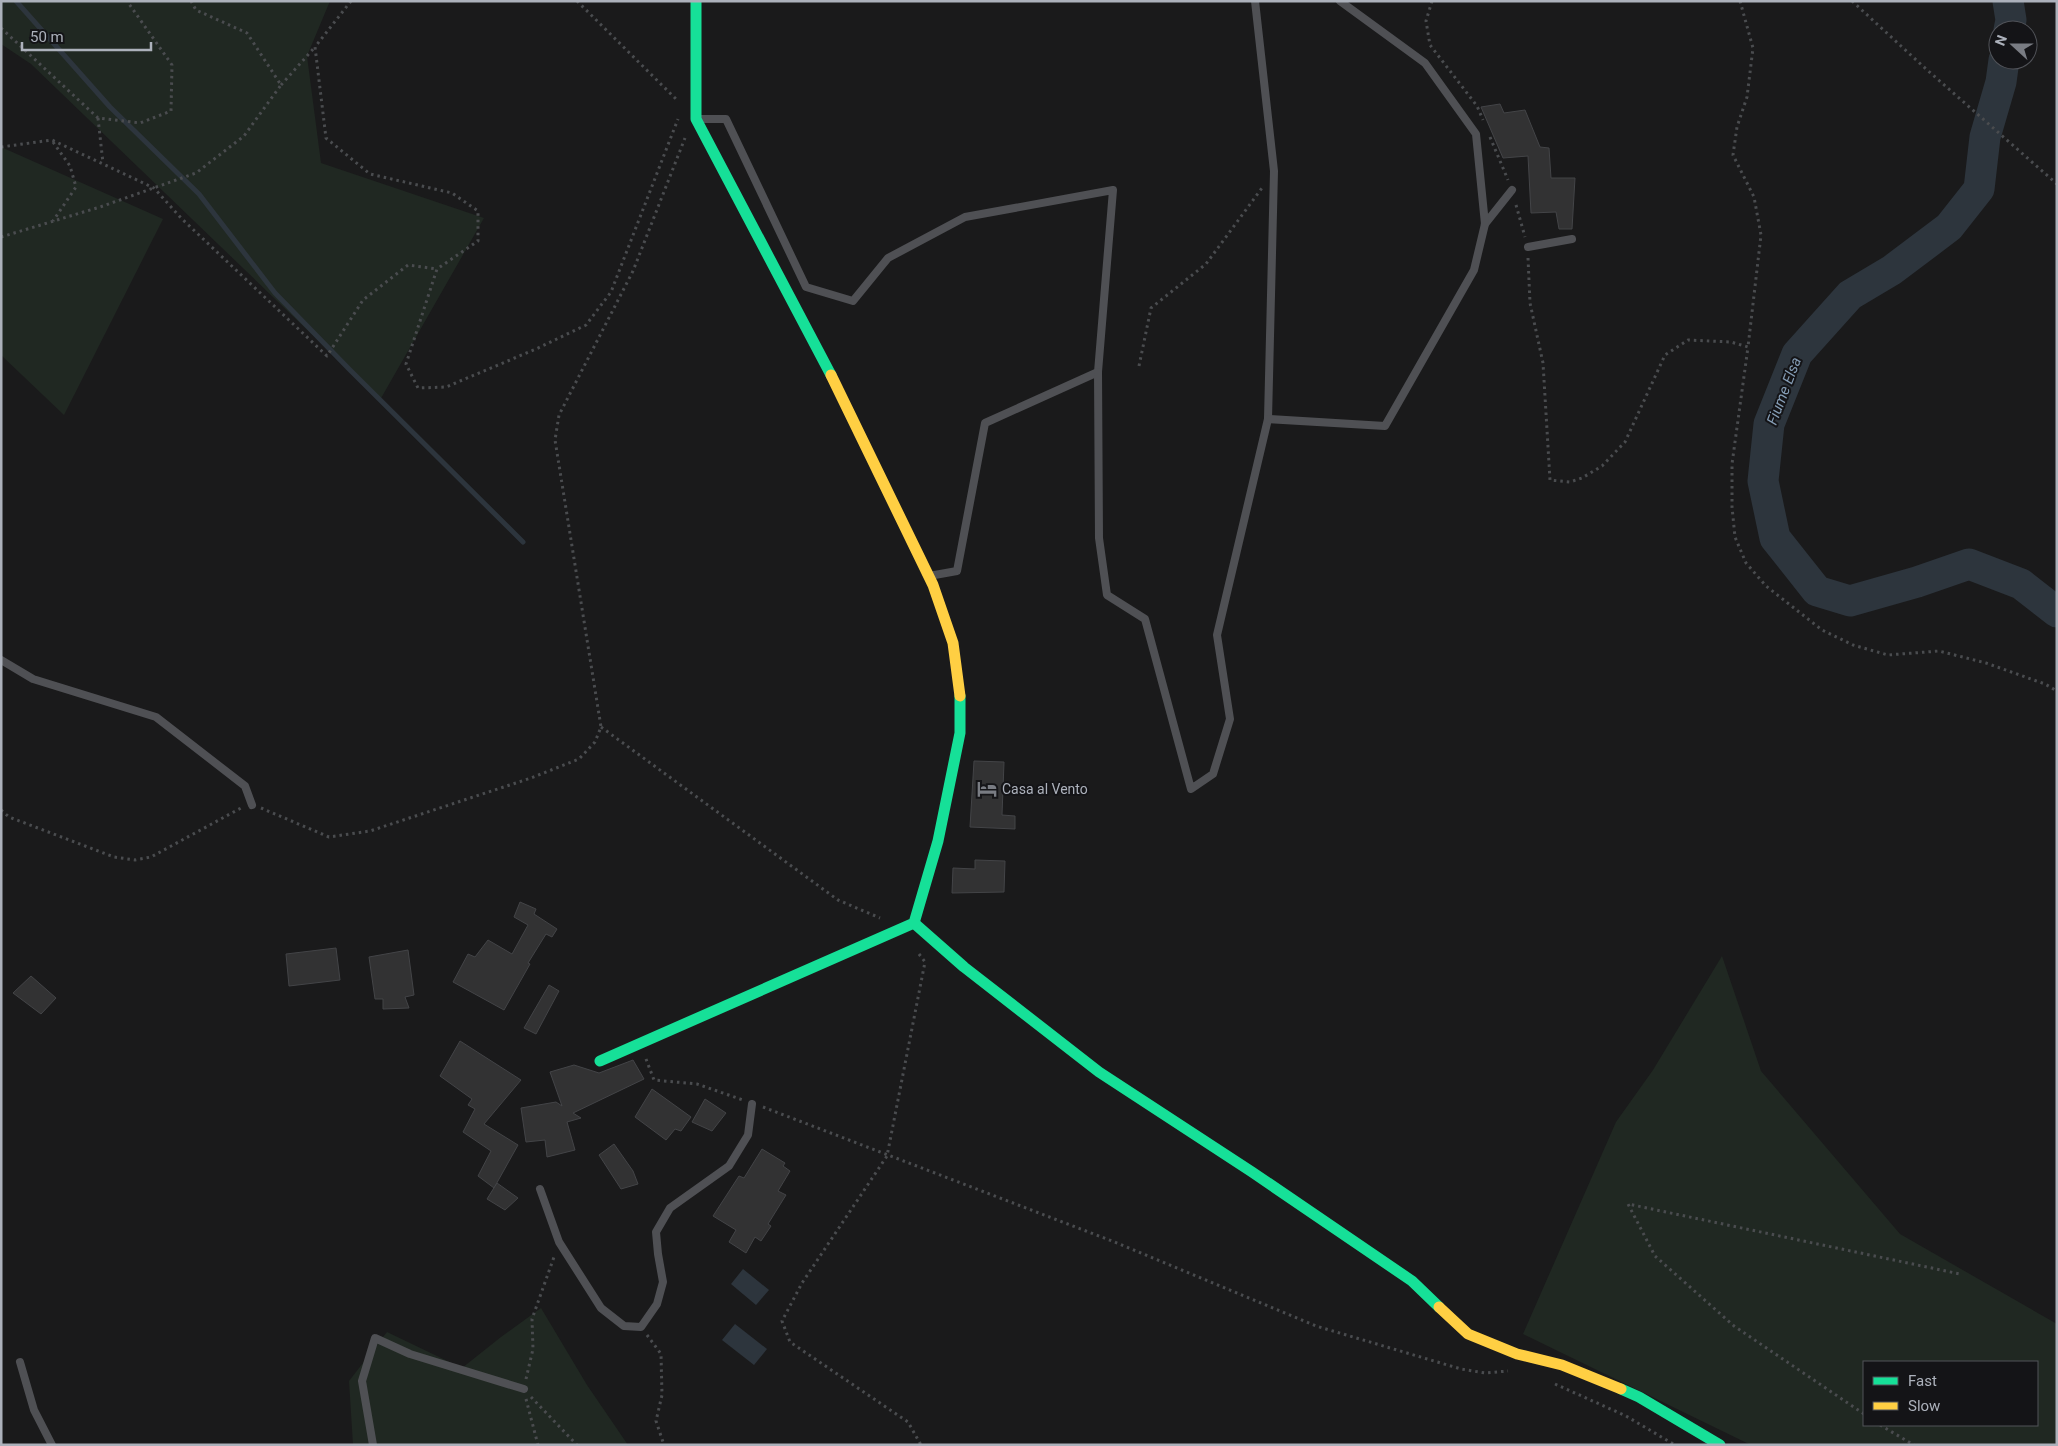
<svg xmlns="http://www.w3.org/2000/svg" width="2058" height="1446" font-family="Roboto,sans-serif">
<rect width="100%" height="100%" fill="#1a1a1b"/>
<g fill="#202822" fill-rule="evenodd">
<polygon points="1,1 330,1 307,56 321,163 484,218 380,400 31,64 1,44"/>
<polygon points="1,147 163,219 64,415 1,355"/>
<path d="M1722 956 1761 1071 1900 1234 2057 1324V1445H1751L1523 1334 1616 1122 1653 1070ZM1864 1362H2037V1425H1864Z"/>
<polygon points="541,1308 587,1385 628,1445 353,1445 349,1381 387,1332 462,1368 501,1337"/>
</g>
<g fill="#2d353d">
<polygon points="743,1269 769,1290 756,1305 731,1284"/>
<polygon points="735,1324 767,1349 754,1365 722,1340"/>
</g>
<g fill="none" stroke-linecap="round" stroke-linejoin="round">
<polyline stroke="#2d353d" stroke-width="5" points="16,1 110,107 199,194 275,293 350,370 523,542"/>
<g stroke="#2d353d" stroke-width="31">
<polyline points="2008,1 2011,20 2009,30"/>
<polyline points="2004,60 2001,82 1985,137 1979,189 1949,227 1892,270 1850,295 1797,354 1769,424 1763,481 1775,538 1817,591 1850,601 1917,582 1969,564 2021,584 2057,612"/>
</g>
</g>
<g fill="#323233" stroke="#434447">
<polygon points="1500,104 1504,113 1525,110 1540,147 1549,148 1551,178 1575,178 1572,229 1559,229 1556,212 1531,213 1528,156 1503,158 1481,107"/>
<polygon points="974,761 1004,762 1002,815 1015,816 1015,829 970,827"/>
<polygon points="975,860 1005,861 1004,892 952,893 953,868 975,869"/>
<polygon points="520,902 536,909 534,914 557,929 552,937 546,934 528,963 530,964 504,1010 453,982 468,954 475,957 488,940 512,954 528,925 514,917"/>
<polygon points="336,948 340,980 289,986 286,954"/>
<polygon points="408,950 414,995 405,997 409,1008 383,1009 383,999 375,999 369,957"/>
<polygon points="31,976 56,998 41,1014 13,993"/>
<polygon points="549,985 559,991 536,1034 524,1028"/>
<polygon points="460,1041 521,1080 484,1124 518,1145 494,1188 478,1176 491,1151 463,1132 475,1109 468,1105 472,1099 440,1076"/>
<polygon points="633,1060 644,1079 573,1113 581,1118 567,1122 575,1150 547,1157 545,1140 526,1142 521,1108 556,1102 562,1106 550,1072 574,1065 599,1073"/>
<polygon points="652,1089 691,1117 681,1131 675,1129 666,1140 635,1117"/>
<polygon points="705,1099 726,1113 712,1131 692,1122"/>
<polygon points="614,1144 633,1171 638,1184 621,1189 599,1155"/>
<polygon points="762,1149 785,1163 783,1166 790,1171 778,1191 786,1195 768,1224 771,1226 761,1241 755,1237 746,1253 729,1242 736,1230 713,1216 739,1176 744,1178"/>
<polygon points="497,1183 518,1198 505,1210 487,1199"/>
</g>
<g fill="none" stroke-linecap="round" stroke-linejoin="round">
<g stroke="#4a4c4f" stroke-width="3" stroke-dasharray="2.5 4" stroke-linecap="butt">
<polyline points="351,1 315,47 326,138 370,174 452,193 478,211 478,241 437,269 406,364 418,388 446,387 536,349 586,325 611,292 678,119"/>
<polyline points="577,1 678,101"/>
<polyline points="1432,1 1426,21 1430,45 1477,106 1483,120"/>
<polyline points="1740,1 1753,48 1747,97 1737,127 1733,155 1754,197 1761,235 1748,347"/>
<polyline points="1852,1 1926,69 2057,184"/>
<polyline points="1,28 98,118 140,123 171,111 172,65 127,1"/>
<polyline points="281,85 315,47"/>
<polyline points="98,118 103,163"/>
<polyline points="1490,137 1508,180"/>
<polyline points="53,142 70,166 76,187 53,221"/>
<polyline points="1,147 52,140 154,188 181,218 327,356 363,300 408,265 437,269"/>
<polyline points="1516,205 1525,237"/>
<polyline points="1,237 100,207 196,173 244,136 281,85 247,33 196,10 191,1"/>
<polyline points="1528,258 1530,303 1543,363 1550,480 1570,482 1582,478 1602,466 1625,442 1665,355 1688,340 1731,342 1748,347 1732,464 1732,507 1735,537 1746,563 1766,586 1822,630 1853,645 1888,655 1939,651 1986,663 2045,684 2057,691"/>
<polyline points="1139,366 1151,308 1206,264 1262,188"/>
<polyline points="601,727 838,900 880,918"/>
<polyline points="261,808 329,837 370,831 531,778 579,759 595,742 601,727 555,440 559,415 633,271 685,138"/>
<polyline points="1,810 9,817 114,857 135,860 151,857 241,808"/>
<polyline points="919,954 925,962 887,1156 802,1283 782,1321 790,1342 908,1422 921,1445"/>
<polyline points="646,1059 654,1080 697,1084 743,1100"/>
<polyline points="763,1107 1112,1241 1316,1326 1461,1369 1485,1373 1508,1371"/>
<polyline points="647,1335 661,1354 662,1395 656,1421 664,1445"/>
<polyline points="526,1379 533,1349 532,1319 554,1257"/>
<polyline points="1555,1384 1626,1416 1675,1445"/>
<polyline points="531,1397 577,1445"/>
<polyline points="526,1399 538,1445"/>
<polyline points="1864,1414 1734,1326 1655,1256 1628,1204 1960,1274"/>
<polyline points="1880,1425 1914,1445"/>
</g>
<g stroke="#4f5054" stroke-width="8">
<polyline points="698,119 726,119 806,287 853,301 888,258 965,217 1113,190 1098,372 985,423 957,571 929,576"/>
<polyline points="1485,224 1512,190"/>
<polyline points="1528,247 1572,239"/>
<polyline points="1098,372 1099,538 1107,595 1145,619 1191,789 1213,774 1230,719 1217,635 1268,419 1274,171 1255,1"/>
<polyline points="1268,419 1385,426 1474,270 1485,224 1476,134 1425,63 1340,1"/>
<polyline points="1,660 33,679 156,717 245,786 252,805"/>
<polyline points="540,1189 559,1242 601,1308 624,1326 641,1327 657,1304 663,1282 658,1254 656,1232 670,1208 729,1166 748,1135 752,1104"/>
<polyline points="20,1362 34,1410 52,1445"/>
<polyline points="373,1445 362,1381 375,1338 410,1354 524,1389"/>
</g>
<g stroke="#16e098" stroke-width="11">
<polyline points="696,1 696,119 831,375"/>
<polyline points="914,923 964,967 1099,1072 1252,1172 1412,1281 1439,1307"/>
<polyline points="600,1061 914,923 938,841 960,733 960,696"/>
<polyline points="1621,1389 1639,1397 1720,1445"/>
</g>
<g stroke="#ffcf43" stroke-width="11">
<polyline points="831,375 933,585 953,643 960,696"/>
<polyline points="1439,1307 1468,1334 1517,1354 1562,1365 1621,1389"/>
</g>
</g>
<defs>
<symbol id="hotel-bare" viewBox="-9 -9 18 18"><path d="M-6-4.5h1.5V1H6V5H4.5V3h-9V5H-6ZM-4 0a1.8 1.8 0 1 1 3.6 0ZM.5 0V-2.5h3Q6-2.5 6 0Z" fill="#797c83" stroke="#141417" stroke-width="2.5" paint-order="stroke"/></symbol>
</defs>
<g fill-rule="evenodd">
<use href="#hotel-bare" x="973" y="775" width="28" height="28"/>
</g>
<g text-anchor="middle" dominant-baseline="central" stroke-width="4" stroke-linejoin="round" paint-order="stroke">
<g font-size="14" fill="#acb1bb" stroke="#141417" text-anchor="start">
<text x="1002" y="789">Casa al Vento</text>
</g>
<g font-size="15" font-style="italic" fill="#859db5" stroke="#141417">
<text transform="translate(1784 391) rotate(-69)">Fiume Elsa</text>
</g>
</g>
<rect width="2058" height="1446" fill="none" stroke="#acb1bb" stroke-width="5"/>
<rect x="1863" y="1361" width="175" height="65" fill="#141417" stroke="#515359"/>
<rect x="1873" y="1377" width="25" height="8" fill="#16e098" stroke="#515359"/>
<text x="1908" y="1386" font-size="15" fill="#acb1bb">Fast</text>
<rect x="1873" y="1402" width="25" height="8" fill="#ffcf43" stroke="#515359"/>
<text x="1908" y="1411" font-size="15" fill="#acb1bb">Slow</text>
<g transform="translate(2013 45) rotate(291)"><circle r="24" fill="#141417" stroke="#515359"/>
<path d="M0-4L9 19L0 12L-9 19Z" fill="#797c83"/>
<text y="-8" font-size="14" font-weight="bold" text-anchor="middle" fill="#acb1bb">N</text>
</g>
<path d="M22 42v8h129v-8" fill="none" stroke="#acb1bb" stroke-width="2.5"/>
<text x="30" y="42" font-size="15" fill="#acb1bb" stroke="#141417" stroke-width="4" paint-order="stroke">50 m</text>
</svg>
